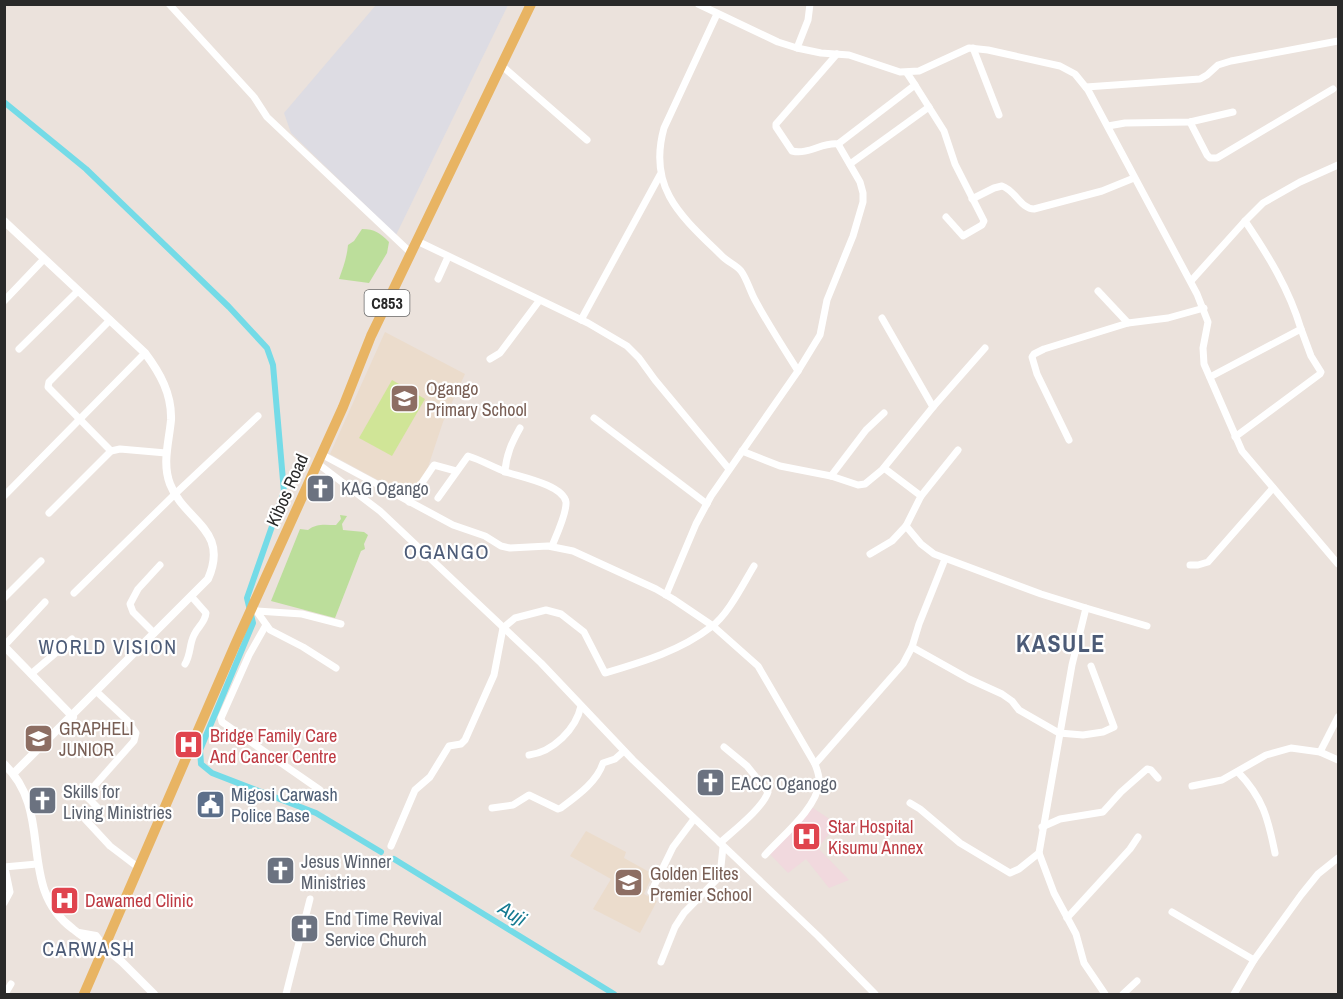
<svg xmlns="http://www.w3.org/2000/svg" width="1343" height="999" font-family="'Archivo Narrow',sans-serif">
<rect width="100%" height="100%" fill="#ebe2dc"/>
<polygon fill="#dddce3" points="376,5 508,5 396,235 291,133 284,113"/>
<g fill="#ebdccc">
<polygon points="385,332 465,374 443,422 428,467 411,498 330,454"/>
<polygon points="586,831 626,852 624,858 653,874 644,894 657,901 640,933 593,909 611,879 570,856"/>
</g>
<polygon fill="#f1d9de" points="813,808 837,824 818,848 849,880 829,888 806,859 788,873 769,853"/>
<g fill="#bcde9b">
<path d="M362 229C375 229 380 233 389 242L387 253 369 283 339 279C343 268 347 257 348 245L354 241Z"/>
<path d="M340 515 347 516 342 524 343 530 364 532 368 535 364 544 365 549 361 551 335 618 271 601 300 529 308 530C317 523 325 525 336 525L341 519Z"/>
</g>
<polygon fill="#d0e597" points="392,380 425,399 392,456 359,438"/>
<g fill="none" stroke-linecap="round" stroke-linejoin="round">
<g stroke="#74dbe7" stroke-width="6">
<polyline points="4,102 86,169 229,307 267,348 273,365 284,492 247,598 253,623 200,750 201,764 212,773 316,813 381,852"/>
<polyline points="394,859 614,994"/>
</g>
<g stroke="#fff" stroke-width="7">
<polyline points="169,4 254,97 267,117 411,253"/>
<polyline points="698,4 778,42 797,48 821,53 849,55 900,72 919,71 969,48 988,50 1060,66 1075,74 1088,90 1197,294 1208,322 1203,348 1204,364 1242,451 1338,564"/>
<path d="M717 14 664 128C647 189 682 217 723 257 728 262 736 265 741 271 747 279 750 291 755 300 768 324 783 347 798 371"/>
<polyline points="797,48 808,20 810,4"/>
<polyline points="973,48 999,115"/>
<path d="M837 54 776 124V127L792 151C809 155 822 142 838 144L915 85 907 73"/>
<polyline points="501,65 587,140"/>
<polyline points="915,85 944,131 955,164 984,221 982,225 963,236 946,217"/>
<polyline points="1086,87 1200,79 1207,75 1218,65 1231,61 1338,41"/>
<polyline points="1190,122 1207,155 1210,158 1217,158 1333,89"/>
<polyline points="1108,126 1125,123 1190,122 1233,112"/>
<polyline points="850,164 929,107"/>
<path d="M972 199 994 188 1002 186C1015 190 1021 209 1034 209L1102 191 1134 178"/>
<polyline points="417,241 588,323 627,346 639,358 655,380 729,469"/>
<polyline points="438,279 448,257"/>
<polyline points="1191,281 1245,221 1263,203 1300,182 1338,165"/>
<polyline points="1098,291 1128,323 1168,318 1204,308"/>
<polyline points="4,301 44,259"/>
<polyline points="882,318 933,407"/>
<polyline points="110,320 49,382 48,387 111,451"/>
<polyline points="581,320 660,175"/>
<polyline points="19,349 78,291"/>
<polyline points="490,359 500,353 539,301"/>
<path d="M1210 377 1301 329C1289 289 1268 255 1245 221"/>
<polyline points="594,418 707,504"/>
<polyline points="1235,437 1320,374 1321,372 1311,356 1301,329"/>
<polyline points="1069,440 1037,374 1032,357 1034,354 1044,349 1128,323"/>
<polyline points="742,451 780,466 831,476 858,485 865,484 882,470 933,407 985,348"/>
<path d="M321 454 453 525 485 536 501 546 510 548 548 546 573 551 656 589 673 599 713 626 758 666 815 764C817 770 820 776 819 783 817 808 781 837 765 855"/>
<polyline points="317,463 380,511 541,663 633,760 818,936 875,994"/>
<polyline points="884,468 921,496 906,526 921,544 934,554 1041,594 1086,608 1072,665 1039,853 1054,893 1076,934 1084,963 1105,994"/>
<path d="M505 472C506 455 512 442 520 428"/>
<polyline points="831,476 866,430 884,413"/>
<polyline points="4,496 145,353"/>
<polyline points="921,496 958,450"/>
<path d="M438 498 468 456C481 460 493 467 506 472 521 477 563 485 566 502 567 513 556 536 552 546"/>
<polyline points="409,502 434,465 456,471"/>
<polyline points="49,513 111,451 120,449 166,453"/>
<polyline points="870,554 892,541 906,526"/>
<polyline points="1190,565 1198,565 1208,562 1273,488"/>
<polyline points="74,593 175,494 258,416"/>
<polyline points="666,595 696,524 711,496 798,371 820,335 827,300 853,236 863,202 863,193 860,182 838,144"/>
<polyline points="4,598 41,561"/>
<polyline points="253,606 270,630 303,647 336,668"/>
<polyline points="1086,608 1147,626"/>
<polyline points="257,611 302,614 341,624"/>
<polyline points="266,625 249,655 221,718 222,722 320,790"/>
<polyline points="154,633 133,612 130,604 138,589 160,565"/>
<polyline points="4,646 45,602"/>
<polyline points="912,647 969,679 1002,694 1012,701 1019,710 1059,733 1083,735 1103,732 1114,727 1091,666"/>
<path d="M185 664C191 654 189 645 194 635 198 626 205 623 206 613L191 596"/>
<polyline points="31,674 72,639"/>
<polyline points="97,692 127,720 136,733 134,741 88,793 88,798 97,807"/>
<polyline points="1320,752 1338,717"/>
<path d="M529 755C553 752 576 729 581 706"/>
<polyline points="815,764 903,664 912,647 919,624 945,559"/>
<path d="M1238 772C1263 798 1268 818 1275 853"/>
<polyline points="1192,786 1222,780 1266,755 1291,748 1320,752 1338,760"/>
<polyline points="910,803 920,809 960,843 1010,873 1019,869 1039,853"/>
<path d="M492 808 513 805 529 795 558 809 561 808C577 796 597 782 603 763L615 759 624 751"/>
<polyline points="85,819 110,846 139,868"/>
<polyline points="1042,827 1060,819 1103,812 1121,792 1147,769 1151,770 1158,778"/>
<path d="M720 843C733 831 763 808 768 792L747 766 724 747"/>
<path d="M391 846 415 790 430 777 449 746 461 744 465 740 494 675 503 628 515 618 546 610 561 614 584 632 605 673C642 662 680 651 711 627 728 615 743 584 754 566"/>
<polyline points="4,867 37,864"/>
<polyline points="651,892 673,847 694,819"/>
<polyline points="4,903 10,892 5,868"/>
<polyline points="1172,912 1254,960"/>
<polyline points="1067,918 1130,849 1138,837"/>
<polyline points="661,962 675,927 684,913 720,876 723,847"/>
<polyline points="5,994 11,984"/>
<polyline points="286,994 310,899"/>
<polyline points="1123,994 1137,981"/>
<polyline points="1234,994 1254,960 1301,895 1318,874 1338,858"/>
</g>
<g stroke="#fff" stroke-width="8">
<path d="M4 221 145 353C160 373 172 394 171 420 169 442 162 463 170 484 184 521 230 529 208 579L14 773"/>
<polyline points="4,646 73,717"/>
<path d="M4 764C56 813 15 886 73 929 83 937 91 943 104 947"/>
<polyline points="79,933 96,936 104,947 122,962 154,994"/>
</g>
<polyline stroke="#e8b463" stroke-width="10" points="84,994 235,645 343,407 371,336 531,4"/>
</g>
<defs>
<symbol id="school-square" viewBox="-11 -11 22 22"><rect x="-9" y="-9" width="18" height="18" rx="4" fill="#8d6e63" stroke="#fff"/><path d="M0-5L7-2L0 1L-7-2ZM-4 1L0 2.5L4 1V4Q0 6-4 4Z" fill="#fff"/></symbol>
<symbol id="church-square" viewBox="-11 -11 22 22"><rect x="-9" y="-9" width="18" height="18" rx="4" fill="#6b7280" stroke="#fff"/><path d="M-1.2-6h2.4v3.5h3.3v2.4h-3.3V6h-2.4V-.1h-3.3v-2.4h3.3Z" fill="#fff"/></symbol>
<symbol id="hospital-square" viewBox="-11 -11 22 22"><rect x="-9" y="-9" width="18" height="18" rx="4" fill="#e0444e" stroke="#fff"/><path d="M-5-5h3v3.5h4V-5h3V5h-3V1.5h-4V5h-3Z" fill="#fff"/></symbol>
<symbol id="civic-square" viewBox="-11 -11 22 22"><rect x="-9" y="-9" width="18" height="18" rx="4" fill="#5c6f8a" stroke="#fff"/><path d="M-.6-6.5H3V-4.5H.6V-3L4-1V1h2V6H-6V1h2V-1L-.6-3ZM-1.2 2.5V6h2.4V2.5Z" fill="#fff"/></symbol>
</defs>
<g fill-rule="evenodd">
<use href="#school-square" x="388" y="382" width="33" height="33"/>
<use href="#church-square" x="304" y="472" width="33" height="33"/>
<use href="#school-square" x="22" y="722" width="33" height="33"/>
<use href="#hospital-square" x="172" y="728" width="33" height="33"/>
<use href="#church-square" x="694" y="766" width="33" height="33"/>
<use href="#church-square" x="26" y="784" width="33" height="33"/>
<use href="#civic-square" x="194" y="788" width="33" height="33"/>
<use href="#hospital-square" x="790" y="820" width="33" height="33"/>
<use href="#church-square" x="264" y="854" width="33" height="33"/>
<use href="#school-square" x="612" y="866" width="33" height="33"/>
<use href="#hospital-square" x="48" y="884" width="33" height="33"/>
<use href="#church-square" x="288" y="912" width="33" height="33"/>
</g>
<g text-anchor="middle" dominant-baseline="central" stroke-width="4.5" stroke-linejoin="round" paint-order="stroke">
<rect fill="#fff" stroke="#696969" stroke-width="1.5" x="364.5" y="290" width="45" height="26" rx="4.5"/>
<g font-size="16" font-weight="bold" fill="#292929">
<text x="387" y="303">C853</text>
</g>
<g font-size="18" fill="#785e54" stroke="#fff" text-anchor="start">
<text x="426" y="388">Ogango<tspan x="426" dy="21">Primary School</tspan></text>
<text x="59" y="728">GRAPHELI<tspan x="59" dy="21">JUNIOR</tspan></text>
<text x="650" y="873">Golden Elites<tspan x="650" dy="21">Premier School</tspan></text>
</g>
<g font-size="18" fill="#5b616d" stroke="#fff" text-anchor="start">
<text x="341" y="488">KAG Ogango</text>
<text x="731" y="783">EACC Oganogo</text>
<text x="63" y="791">Skills for<tspan x="63" dy="21">Living Ministries</tspan></text>
<text x="301" y="861">Jesus Winner<tspan x="301" dy="21">Ministries</tspan></text>
<text x="325" y="918">End Time Revival<tspan x="325" dy="21">Service Church</tspan></text>
</g>
<g font-size="18" fill="#292929" stroke="#fff">
<text transform="translate(287 490) rotate(-66)">Kibos Road</text>
</g>
<g font-size="18" fill="#be3a42" stroke="#fff" text-anchor="start">
<text x="210" y="735">Bridge Family Care<tspan x="210" dy="21">And Cancer Centre</tspan></text>
<text x="828" y="826">Star Hospital<tspan x="828" dy="21">Kisumu Annex</tspan></text>
<text x="85" y="900">Dawamed Clinic</text>
</g>
<g font-size="18" fill="#4e5e75" stroke="#fff" text-anchor="start">
<text x="231" y="794">Migosi Carwash<tspan x="231" dy="21">Police Base</tspan></text>
</g>
<g font-size="20" letter-spacing="1.5" fill="#4c5b77" stroke="#fff">
<text x="108" y="646">WORLD VISION</text>
<text x="89" y="948">CARWASH</text>
</g>
<g font-size="20" font-style="italic" fill="#157a91" stroke="#fff">
<text transform="translate(513 913) rotate(32)">Auji</text>
</g>
<g font-size="21" letter-spacing="1.5" fill="#4c5b77" stroke="#fff">
<text x="447" y="551">OGANGO</text>
</g>
<g font-size="24" font-weight="bold" letter-spacing="1.5" fill="#4c5b77" stroke="#fff">
<text x="1061" y="643">KASULE</text>
</g>
</g>
<rect width="1343" height="999" fill="none" stroke="#292929" stroke-width="12"/>
</svg>
